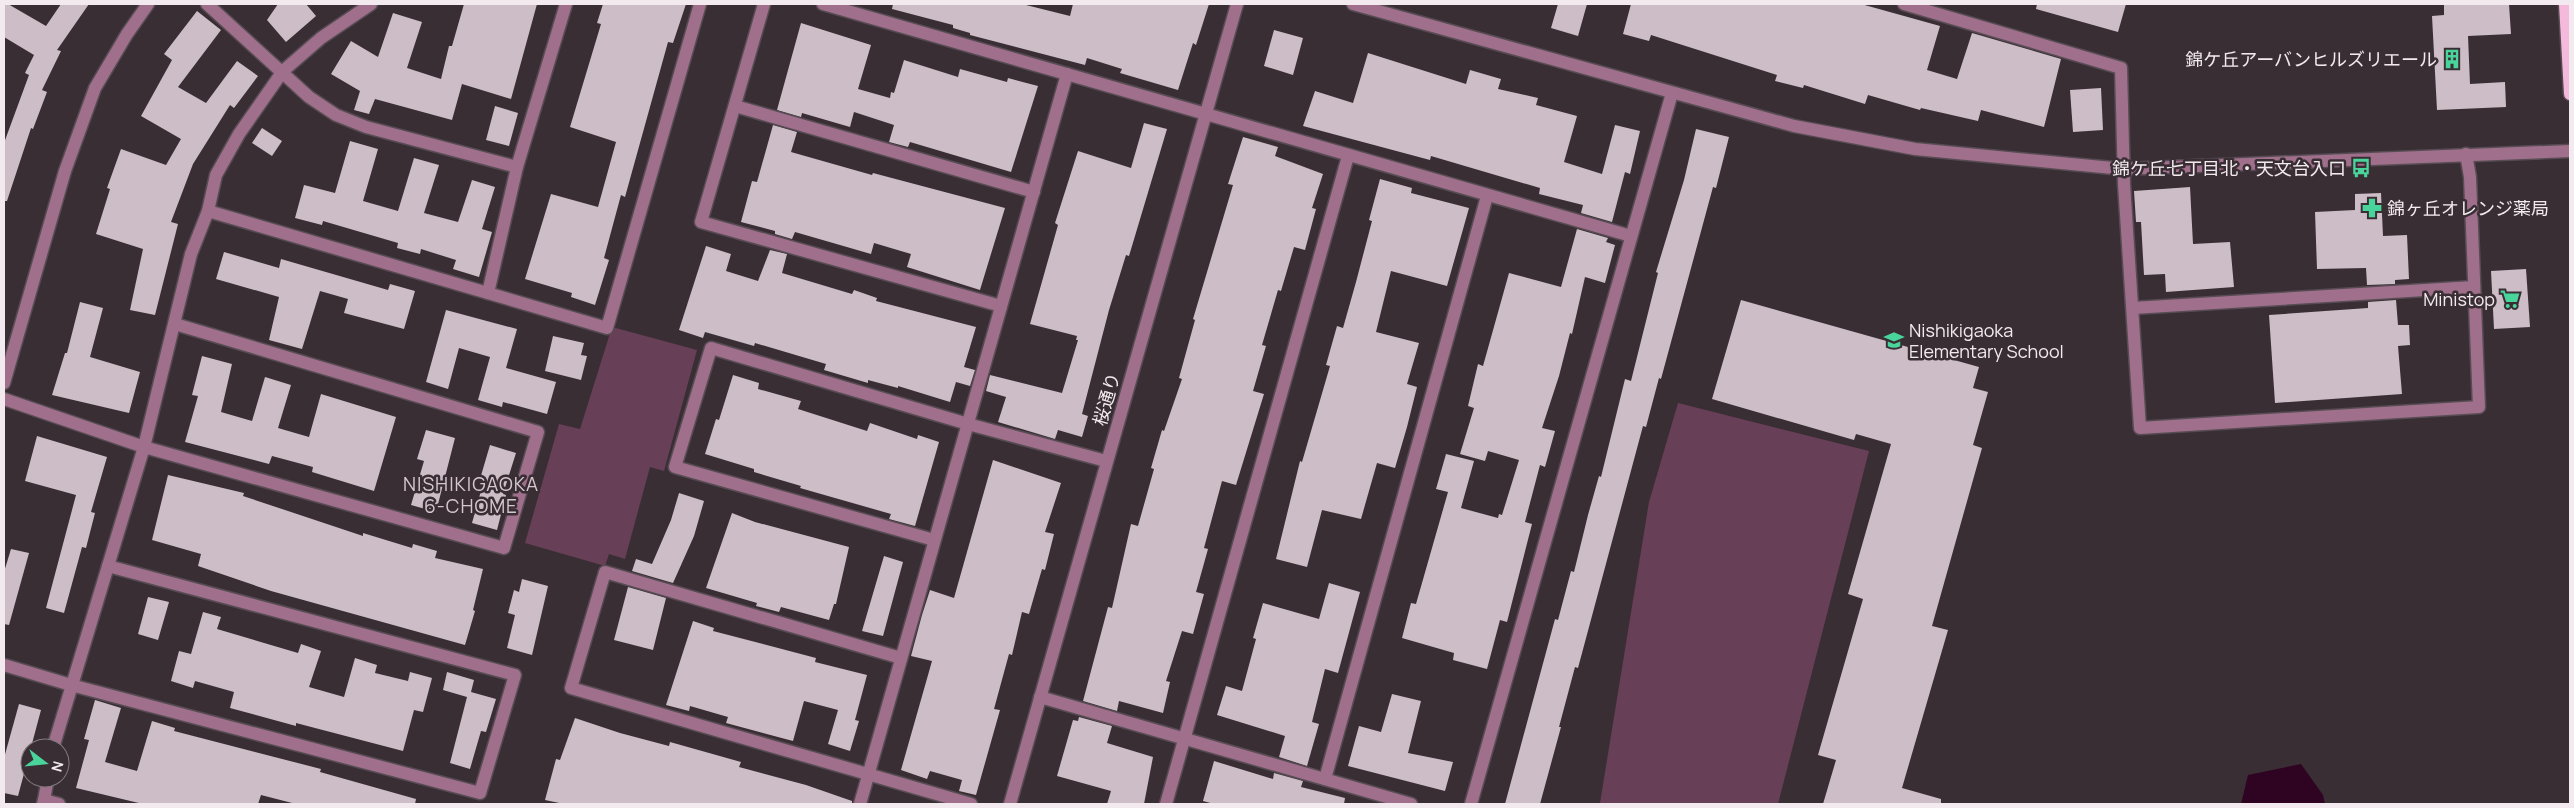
<svg xmlns="http://www.w3.org/2000/svg" width="2574" height="808" font-family="Manrope,'Noto Sans JP',sans-serif">
<rect width="100%" height="100%" fill="#3a2e35"/>
<g fill="#673f57">
<polygon points="612,327 697,350 664,471 650,467 625,559 609,554 605,566 525,543 559,424 580,429"/>
<polygon points="1678,403 1869,451 1778,804 1600,803 1649,502"/>
</g>
<polygon fill="#2f0322" points="2301,764 2323,795 2325,804 2241,804 2248,775"/>
<g fill="#cdbdc6">
<polygon points="4,4 8,4 46,26 61,4 89,4 57,50 61,51 42,90 47,92 33,129 31,128 7,201 4,201 4,143 29,75 25,73 34,55 4,37"/>
<polygon points="278,4 306,4 316,16 286,42 267,20"/>
<polygon points="464,4 537,4 511,99 462,84 452,120 375,99 369,114 354,110 360,91 331,74 351,41 378,57 393,13 422,22 407,68 441,79 449,46 452,46"/>
<polygon points="603,4 686,4 673,43 668,42 625,197 621,195 604,258 609,260 595,305 571,297 572,293 525,279 551,194 598,207 616,142 570,127 601,24 597,23"/>
<polygon points="893,4 1022,4 1070,16 1073,4 1209,4 1196,45 1193,43 1178,90 1120,73 1122,69 1087,58 1085,65 970,35 970,33 953,28 953,25 892,9"/>
<polygon points="1558,4 1587,4 1578,36 1551,28"/>
<polygon points="1631,4 1861,4 1940,26 1927,70 1957,79 1972,33 2061,59 2044,127 1981,110 1978,121 1921,108 1920,110 1868,95 1865,104 1804,85 1803,88 1775,81 1777,75 1651,35 1649,41 1623,34"/>
<polygon points="2037,4 2126,4 2118,32 2036,9"/>
<polygon points="2444,4 2509,4 2511,34 2468,36 2470,84 2505,82 2506,107 2437,110 2432,16 2444,15"/>
<polygon points="197,11 221,30 178,87 206,103 237,61 258,76 234,108 230,105 193,164 171,222 178,224 155,315 130,310 143,249 96,234 110,189 107,188 121,149 166,165 181,139 141,116 172,60 164,54"/>
<polygon points="801,23 871,45 858,89 890,98 891,92 894,93 904,60 958,77 960,69 1007,82 1008,78 1038,86 1011,172 910,142 908,147 889,142 894,125 854,112 850,127 802,113 801,117 777,110"/>
<polygon points="1274,30 1303,38 1293,75 1264,66"/>
<polygon points="1368,53 1466,84 1470,70 1501,79 1498,89 1538,98 1536,105 1577,116 1564,162 1602,174 1615,125 1640,131 1630,174 1625,172 1612,222 1581,213 1583,205 1539,194 1540,188 1431,156 1430,160 1303,126 1315,91 1353,103"/>
<polygon points="2101,88 2103,130 2073,132 2070,90"/>
<polygon points="495,106 518,113 509,146 486,140"/>
<polygon points="1144,123 1167,129 1129,256 1126,255 1109,310 1082,414 1088,416 1082,437 1058,430 1055,439 998,422 1006,397 986,391 990,375 1062,393 1078,340 1076,340 1077,336 1030,324 1058,225 1055,223 1078,151 1131,168"/>
<polygon points="773,125 797,132 791,152 872,175 873,173 1005,208 980,290 907,267 911,254 874,243 871,254 795,232 792,239 775,234 775,231 741,222 752,181 757,182"/>
<polygon points="262,128 282,141 272,156 252,143"/>
<polygon points="1696,129 1729,137 1716,188 1713,187 1661,379 1659,378 1646,427 1643,426 1578,668 1575,667 1559,727 1561,727 1540,804 1505,804 1555,619 1558,620 1571,571 1574,572 1588,515 1599,476 1601,477 1625,379 1631,381 1658,273 1656,272 1684,180"/>
<polygon points="1243,137 1278,147 1275,156 1323,174 1312,208 1316,209 1305,250 1294,247 1281,291 1278,290 1262,345 1266,346 1253,391 1264,394 1236,485 1222,481 1204,548 1208,549 1196,592 1204,594 1193,634 1182,631 1166,681 1170,682 1163,713 1119,701 1117,711 1083,701 1108,607 1112,608 1131,524 1138,526 1154,469 1151,468 1162,430 1164,431 1182,379 1179,378 1195,320 1193,319 1233,185 1228,184"/>
<polygon points="350,141 378,149 363,201 398,211 414,158 439,165 424,213 458,222 472,180 495,187 482,229 492,232 479,277 453,269 456,260 421,249 420,254 397,248 398,243 323,221 322,225 295,218 304,185 335,193"/>
<polygon points="1380,179 1412,188 1411,193 1469,208 1447,286 1391,271 1376,332 1419,343 1407,384 1417,387 1407,427 1395,468 1377,463 1361,519 1322,510 1307,567 1276,559 1300,461 1302,462 1330,366 1326,365 1337,326 1343,328 1356,282 1372,221 1369,220"/>
<polygon points="2190,187 2193,244 2230,242 2234,287 2166,292 2165,274 2144,275 2141,222 2136,222 2134,191"/>
<polygon points="2381,193 2383,236 2407,235 2409,279 2395,280 2395,284 2367,285 2366,268 2317,269 2315,212 2355,210 2355,194"/>
<polygon points="1577,229 1608,238 1606,242 1615,245 1605,283 1585,277 1572,334 1570,333 1559,376 1542,428 1555,431 1545,467 1540,465 1525,522 1532,524 1507,622 1500,620 1487,669 1453,660 1454,653 1402,638 1411,603 1416,604 1448,492 1436,489 1446,454 1474,461 1461,508 1498,518 1499,514 1502,515 1519,460 1488,451 1485,461 1460,454 1474,408 1468,406 1478,364 1483,366 1509,273 1561,287"/>
<polygon points="706,246 731,254 726,271 758,281 770,250 787,254 782,273 852,294 854,290 877,298 876,301 976,327 964,367 975,370 970,386 956,382 950,402 898,386 898,388 868,380 868,383 824,370 826,364 755,343 754,346 705,332 703,338 679,330"/>
<polygon points="224,252 279,268 281,259 388,290 390,284 415,291 404,329 344,313 348,299 320,291 302,349 269,340 279,297 216,279"/>
<polygon points="2526,269 2530,327 2494,329 2491,271"/>
<polygon points="1741,300 1979,367 1973,388 1988,392 1973,445 1982,448 1932,626 1948,630 1902,788 1941,799 1941,804 1823,804 1836,760 1818,755 1863,599 1848,594 1891,444 1856,434 1854,440 1712,399"/>
<polygon points="2396,300 2398,325 2409,325 2410,345 2398,346 2402,394 2275,403 2269,315 2368,308 2368,302"/>
<polygon points="80,302 103,308 90,357 140,372 129,413 52,395 65,353 67,353"/>
<polygon points="446,310 517,329 506,368 556,382 547,414 503,402 502,407 478,400 490,357 459,348 448,389 426,382"/>
<polygon points="553,336 584,343 581,355 587,356 581,380 545,371"/>
<polygon points="202,356 232,364 221,412 252,421 265,377 291,385 278,428 309,437 321,394 396,417 374,491 312,472 313,467 272,456 269,464 185,442 198,396 192,395"/>
<polygon points="733,375 759,383 758,389 801,401 798,409 867,431 870,423 917,439 918,435 939,442 915,526 889,519 891,514 800,488 801,486 754,472 754,469 705,454 716,419 719,420"/>
<polygon points="426,430 455,438 436,512 411,505 424,461 417,459"/>
<polygon points="37,436 107,457 91,512 95,513 86,548 82,547 64,613 46,608 76,495 25,481"/>
<polygon points="490,445 516,453 503,494 506,495 497,530 472,523 484,480 480,479"/>
<polygon points="993,460 1061,483 1045,532 1054,534 1045,570 1042,569 1029,614 1022,612 1012,655 1009,654 994,709 1000,710 976,795 959,791 962,780 930,771 927,779 901,770 932,661 911,656 922,615 930,590 954,598"/>
<polygon points="168,475 244,493 243,496 363,536 363,533 412,548 413,544 437,551 435,558 483,569 473,610 475,611 465,645 271,591 198,566 201,554 152,540"/>
<polygon points="679,493 704,501 694,536 673,583 632,571 636,559 652,564 671,520"/>
<polygon points="732,513 755,522 849,547 836,604 834,604 829,620 781,607 779,612 756,606 757,603 706,588"/>
<polygon points="11,549 29,553 9,625 4,624 4,572"/>
<polygon points="884,556 903,562 883,636 862,631"/>
<polygon points="522,579 548,586 532,655 507,648 515,615 508,613 514,590 519,592"/>
<polygon points="1329,583 1360,592 1338,673 1325,669 1312,722 1319,724 1307,766 1279,757 1285,736 1217,715 1226,686 1242,691 1256,639 1253,638 1263,603 1319,619"/>
<polygon points="628,587 666,598 653,650 614,640"/>
<polygon points="148,597 169,602 158,640 138,634"/>
<polygon points="203,612 221,617 217,629 298,653 301,644 321,651 309,687 344,697 355,658 377,665 375,673 408,681 410,672 432,678 423,712 414,710 403,751 296,723 296,726 230,708 234,692 195,681 193,688 171,681 179,651 191,654"/>
<polygon points="693,621 714,628 713,631 816,658 815,662 867,675 855,720 859,721 850,751 828,744 838,710 804,701 793,741 726,723 728,717 690,706 689,711 666,705"/>
<polygon points="447,672 474,680 471,692 496,699 486,732 481,731 470,769 450,763 467,697 443,690"/>
<polygon points="1392,694 1421,701 1408,753 1453,762 1445,791 1348,766 1359,726 1381,732"/>
<polygon points="95,700 121,708 105,762 137,771 152,721 175,728 174,731 321,769 320,772 416,799 415,804 296,804 261,795 258,804 143,804 76,788 89,740 84,739"/>
<polygon points="19,704 41,710 18,796 4,793 4,758"/>
<polygon points="1079,717 1112,726 1107,743 1153,757 1144,804 1107,804 1111,791 1057,776 1073,720 1078,721"/>
<polygon points="575,718 620,733 669,746 670,742 741,762 739,767 806,785 852,801 852,804 564,804 545,800 556,759 560,760"/>
<polygon points="1214,761 1273,779 1274,773 1303,781 1301,787 1345,798 1344,804 1214,804 1203,801"/>
</g>
<g fill="none" stroke-linecap="round" stroke-linejoin="round">
<defs>
<g id="minor">
<polyline points="207,4 309,97 336,115 366,127 517,167"/>
<polyline points="764,4 701,222 1001,306"/>
<polyline points="823,4 1631,236"/>
<polyline points="1353,4 1794,126 1915,149 2123,169 2570,151"/>
<polyline points="1904,4 2121,68 2124,184 2140,428 2479,407 2470,177 2466,154"/>
<polyline points="735,106 1034,192"/>
<polyline points="208,211 607,328 700,4"/>
<polyline points="488,293 517,167 566,4"/>
<polyline points="2133,308 2474,287"/>
<polyline points="4,383 65,171 95,88 127,34 148,4"/>
<polyline points="4,399 144,447 504,548 538,432 175,324"/>
<polyline points="934,540 675,467 711,348 968,424 1106,461"/>
<polyline points="901,658 605,572 571,688 971,804"/>
<polyline points="4,665 71,685 480,793 515,675 108,566"/>
<polyline points="1040,697 1411,804"/>
<polyline points="53,748 144,447 191,254 208,211 216,175 239,134 283,71 321,38 371,4"/>
<polyline points="1325,779 1487,196"/>
<polyline points="44,800 48,778"/>
<polyline points="43,804 44,800 59,804"/>
<polyline points="860,804 1067,74"/>
<polyline points="1010,804 1237,4"/>
<polyline points="1166,804 1348,156"/>
<polyline points="1471,804 1672,93"/>
</g>
<polyline id="major" points="2565,4 2570,94"/>
</defs>
<use href="#minor" stroke="#574c53" stroke-width="15"/>
<use href="#major" stroke="#574c53" stroke-width="15"/>
<use href="#minor" stroke="#9f6f8b" stroke-width="12"/>
<use href="#major" stroke="#f5b9dc" stroke-width="12"/>
</g>
<defs>
<symbol id="building-bare" viewBox="-9 -9 18 18"><path d="M-4-6H4V6H1V3H-1V6H-4ZM-2.5-4.3h1.7v1.8h-1.7ZM.8-4.3h1.7v1.8H.8ZM-2.5-1h1.7V.8h-1.7ZM.8-1h1.7V.8H.8Z" fill="#49d49c" stroke="#3a2e35" stroke-width="2.5" paint-order="stroke"/></symbol>
<symbol id="bus-bare" viewBox="-9 -9 18 18"><path d="M-5-6H5V4H4V6H2V4H-2V6H-4V4H-5ZM-3.5-4V0h7V-4ZM-3.5 1.2v1.5H-2V1.2ZM2 1.2v1.5H3.5V1.2Z" fill="#49d49c" stroke="#3a2e35" stroke-width="2.5" paint-order="stroke"/></symbol>
<symbol id="pharmacy-bare" viewBox="-9 -9 18 18"><path d="M-2-6h4v4h4v4h-4v4h-4v-4h-4v-4h4Z" fill="#49d49c" stroke="#3a2e35" stroke-width="2.5" paint-order="stroke"/></symbol>
<symbol id="supermarket-bare" viewBox="-9 -9 18 18"><path d="M-6-5.5h2.5l.6 2H6L4.5 2H-2.5L-4.4-4H-6ZM-1.5 3.2a1.3 1.3 0 1 0 .1 0ZM3 3.2a1.3 1.3 0 1 0 .1 0Z" fill="#49d49c" stroke="#3a2e35" stroke-width="2.5" paint-order="stroke"/></symbol>
<symbol id="school-bare" viewBox="-9 -9 18 18"><path d="M0-5L7-2L0 1L-7-2ZM-4 1L0 2.5L4 1V4Q0 6-4 4Z" fill="#49d49c" stroke="#3a2e35" stroke-width="2.5" paint-order="stroke"/></symbol>
</defs>
<g fill-rule="evenodd">
<use href="#building-bare" x="2438" y="45" width="28" height="28"/>
<use href="#bus-bare" x="2347" y="154" width="28" height="28"/>
<use href="#pharmacy-bare" x="2358" y="194" width="28" height="28"/>
<use href="#supermarket-bare" x="2496" y="285" width="28" height="28"/>
<use href="#school-bare" x="1880" y="326" width="28" height="28"/>
</g>
<g text-anchor="middle" dominant-baseline="central" stroke-width="5" stroke-linejoin="round" paint-order="stroke">
<g font-size="18" fill="#f2eaee" stroke="#3a2e35" text-anchor="end">
<text x="2437" y="59">錦ケ丘アーバンヒルズリエール</text>
<text x="2346" y="168">錦ケ丘七丁目北・天文台入口</text>
<text x="2387" y="208" text-anchor="start">錦ヶ丘オレンジ薬局</text>
<text x="2495" y="299">Ministop</text>
<text x="1909" y="330" text-anchor="start">Nishikigaoka<tspan x="1909" dy="21">Elementary School</tspan></text>
</g>
<g font-size="18" fill="#f2eaee" stroke="#3a2e35">
<text transform="translate(1106 399) rotate(-74)">桜通り</text>
</g>
<g font-size="19" letter-spacing="1" fill="#d6c6cf" stroke="#3a2e35">
<text x="471" y="484">NISHIKIGAOKA<tspan x="471" dy="22">6-CHOME</tspan></text>
</g>
</g>
<rect width="2574" height="808" fill="none" stroke="#f2eaee" stroke-width="10"/>
<g transform="translate(45 763) rotate(106)"><circle r="24" fill="#3a2e35" stroke="#84797f"/>
<path d="M0-4L9 19L0 12L-9 19Z" fill="#49d49c"/>
<text y="-8" font-size="14" font-weight="bold" text-anchor="middle" fill="#f2eaee">N</text>
</g>
</svg>
